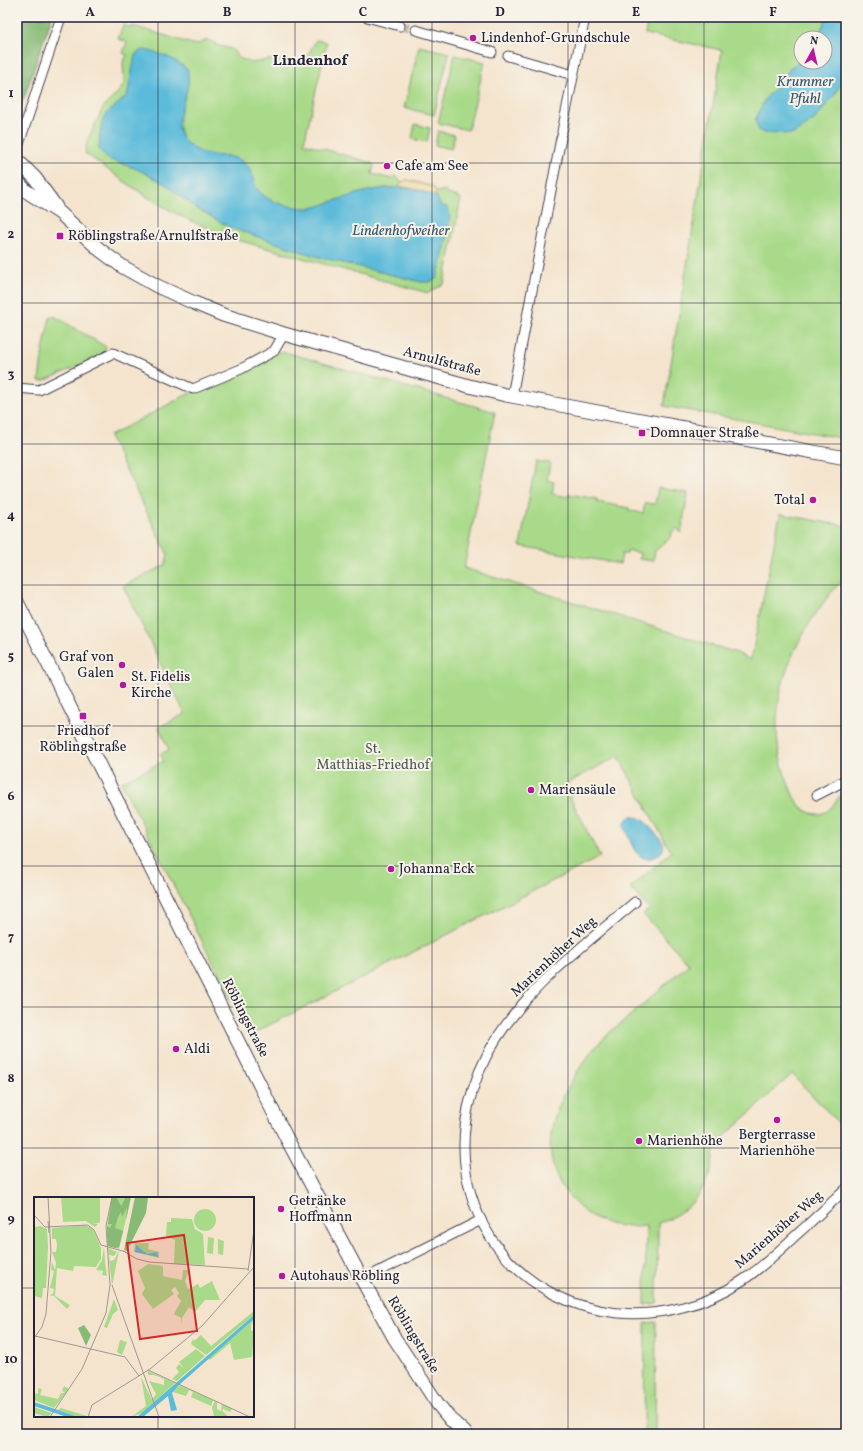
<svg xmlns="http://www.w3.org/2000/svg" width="863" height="1451" font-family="Vollkorn,serif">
<rect width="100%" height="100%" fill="#f7f3e8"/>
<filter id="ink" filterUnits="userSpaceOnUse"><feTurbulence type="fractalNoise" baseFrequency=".025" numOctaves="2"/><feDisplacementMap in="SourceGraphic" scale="8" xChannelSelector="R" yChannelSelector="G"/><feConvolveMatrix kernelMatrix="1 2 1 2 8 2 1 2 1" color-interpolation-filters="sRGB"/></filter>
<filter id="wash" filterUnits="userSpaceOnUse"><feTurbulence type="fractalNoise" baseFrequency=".012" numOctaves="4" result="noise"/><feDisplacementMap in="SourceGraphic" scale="16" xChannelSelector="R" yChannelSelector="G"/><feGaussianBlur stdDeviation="0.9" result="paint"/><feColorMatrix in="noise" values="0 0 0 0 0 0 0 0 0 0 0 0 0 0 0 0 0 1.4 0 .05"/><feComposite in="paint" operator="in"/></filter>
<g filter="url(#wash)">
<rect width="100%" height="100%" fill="#f4e4cd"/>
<g fill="#a9da89" stroke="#667e62">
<polygon points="648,17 827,17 817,38 801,38 801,61 791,67 780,83 834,96 846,74 846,439 664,406 722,50 645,34"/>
<path d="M123 25 132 28 133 26 196 45 207 40 216 43 215 45 232 49 239 58 252 63 272 59 294 62H304L316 40 327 42 304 143 372 163 374 165 372 174 392 179 395 176 402 182 407 180 433 187 436 192 445 190 447 194 461 198 444 284 428 293 234 239C214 231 194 223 175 213 143 196 114 174 85 153L87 141 103 108 119 91 124 84 123 62 127 55 123 53 127 42 118 39Z"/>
<polygon points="419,46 449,53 434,115 404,108"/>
<polygon points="455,55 485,62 468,130 438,123"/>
<polygon points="415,124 430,128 427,142 412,139"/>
<polygon points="438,131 455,135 451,149 435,145"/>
<polygon points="54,316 106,347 103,355 44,381 39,381 43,350 50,317"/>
<path d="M277 352 288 353 495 412 464 568 737 653 751 660 780 514 846 526V576C797 628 761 700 784 772 787 780 790 789 794 797 799 807 810 817 823 813 833 810 837 796 846 790V1131L792 1074 715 1145 711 1171 706 1183 696 1199 685 1209 668 1220 658 1223 657 1303 645 1305 646 1226C615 1230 587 1220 568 1195 555 1179 548 1156 551 1135 554 1104 582 1060 604 1038 613 1029 623 1022 632 1014 651 997 670 980 689 964L643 914 649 909 630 888 671 852 618 756 564 785 600 857 250 1035 121 782 164 761 160 754 169 750 159 727 185 714 123 586 165 565 168 555 109 436 190 393 240 374Z"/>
<polygon points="536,461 550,463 547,480 554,482 552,494 568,497 569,494 597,499 597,502 629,508 629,511 643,513 645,503 655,504 658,488 688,493 681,533 677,528 671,533 672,536 655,551 653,561 639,559 640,553 628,551 627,554 622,554 620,564 520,546"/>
<polygon points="656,1322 655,1434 644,1434 645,1323"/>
</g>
<polygon fill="#86ba75" stroke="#546e58" points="17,17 52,17 24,98 17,112"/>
<polygon fill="#eeda9e" stroke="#887e6c" points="407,180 433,187 436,192 436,196 410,188 399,186 402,182"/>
<g fill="#5bbbda" stroke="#3e6e8a">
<polygon points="827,17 846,17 846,74 834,96 815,119 794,134 765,133 759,131 755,120 765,99 780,83 791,67 801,61 801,62 825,62 825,38 817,38"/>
<path d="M144 50C160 53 176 59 188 70 188 75 189 80 188 85 182 113 165 136 201 152 214 158 230 153 242 161 254 169 251 176 256 187 260 194 268 199 275 202 283 205 302 209 311 208 319 207 329 202 337 200 371 189 403 180 437 197L440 205 447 207 450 215 447 239 437 278 430 282H421L315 256 231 228 196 208 165 184 137 169 108 159 99 149 100 132 102 122 107 113 127 96 135 55 140 51Z"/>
<path d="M630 817C638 816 644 820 649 826 653 832 660 836 663 843 667 855 648 862 640 856 632 850 628 834 624 825L627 820Z"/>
</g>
</g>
<g filter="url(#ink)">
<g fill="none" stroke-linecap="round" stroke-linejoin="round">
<polyline stroke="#cabdb0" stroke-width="9" stroke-dasharray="9 4.5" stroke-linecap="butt" points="400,26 416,30"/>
<defs>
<g id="street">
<polyline points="367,17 400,26"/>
<polyline points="416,30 492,52"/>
<polyline points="508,56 573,75"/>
<polyline points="562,132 585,17"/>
<polyline points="17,150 61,17"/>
<polyline points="17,388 39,390 113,353 193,389 241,369 274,351 284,334"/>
<polyline points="512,396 561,138"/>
<polyline points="817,795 846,780"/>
<path d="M635 902C581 948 519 993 486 1057 465 1099 457 1148 471 1194 497 1285 594 1332 683 1307 731 1295 759 1270 794 1237 812 1221 829 1205 846 1189"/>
<polyline points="362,1280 481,1220"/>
</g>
<g id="secondary">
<polyline points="17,160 35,178 56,207"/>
<polyline points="17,181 26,191 60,213 100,250 123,267 157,286 192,302 223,315 284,334 469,386 506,395 846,458"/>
<polyline points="17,602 286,1137 359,1274 395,1339 437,1403 450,1419 466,1434"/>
</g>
</defs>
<use href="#street" stroke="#423f51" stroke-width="11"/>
<use href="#secondary" stroke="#423f51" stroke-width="15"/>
<use href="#street" stroke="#fff" stroke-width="9"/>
<use href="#secondary" stroke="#fff" stroke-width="13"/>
<defs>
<polyline id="rail" points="17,19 18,17"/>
</defs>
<use href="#rail" stroke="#22223b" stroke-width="4.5"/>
<use href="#rail" stroke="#f7f3e8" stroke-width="3" stroke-dasharray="9" stroke-linecap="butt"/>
</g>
</g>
<path fill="none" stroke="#22223b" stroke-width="1" stroke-opacity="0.55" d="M158 17V1198M295 17V1434M432 17V1434M568 17V1434M704 17V1434M17 163H846M17 303H846M17 444H846M17 585H846M17 726H846M17 866H846M17 1007H846M17 1148H846M17 1288H35M253 1288H846M158 1416V1434"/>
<g fill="#b5179e" stroke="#f7f3e8" stroke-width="1.5">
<circle cx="473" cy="38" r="4"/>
<circle cx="387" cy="166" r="4"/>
<rect x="56" y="232" width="8" height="8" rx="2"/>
<rect x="638" y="429" width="8" height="8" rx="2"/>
<circle cx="813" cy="500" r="4"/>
<circle cx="122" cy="665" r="4"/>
<circle cx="123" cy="685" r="4"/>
<rect x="79" y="712" width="8" height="8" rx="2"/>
<circle cx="531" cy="790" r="4"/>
<circle cx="391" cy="869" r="4"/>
<circle cx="176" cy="1049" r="4"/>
<circle cx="777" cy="1120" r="4"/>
<circle cx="639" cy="1141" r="4"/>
<circle cx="281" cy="1209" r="4"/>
<circle cx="282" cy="1276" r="4"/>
</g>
<g text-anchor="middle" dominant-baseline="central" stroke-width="4" stroke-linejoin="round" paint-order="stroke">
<g font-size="14" fill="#22223b" stroke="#f7f3e8" text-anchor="start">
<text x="481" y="38">Lindenhof-Grundschule</text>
<text x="395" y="166">Cafe am See</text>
<text x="68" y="236">Röblingstraße/Arnulfstraße</text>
<text x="650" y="433">Domnauer Straße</text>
<text x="805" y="500" text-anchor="end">Total</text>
<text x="114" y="657" text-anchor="end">Graf von<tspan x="114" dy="16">Galen</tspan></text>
<text x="131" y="677">St. Fidelis<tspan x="131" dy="16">Kirche</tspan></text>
<text x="83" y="731" text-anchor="middle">Friedhof<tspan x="83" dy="16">Röblingstraße</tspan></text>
<text x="539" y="790">Mariensäule</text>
<text x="399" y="869">Johanna Eck</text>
<text x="184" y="1049">Aldi</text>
<text x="777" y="1135" text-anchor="middle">Bergterrasse<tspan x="777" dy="16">Marienhöhe</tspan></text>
<text x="647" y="1141">Marienhöhe</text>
<text x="289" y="1201">Getränke<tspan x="289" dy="16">Hoffmann</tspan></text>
<text x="290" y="1276">Autohaus Röbling</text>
</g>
<g font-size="14" fill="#22223b" stroke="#f7f3e8">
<text transform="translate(442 362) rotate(15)">Arnulfstraße</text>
<text transform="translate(554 957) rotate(-43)">Marienhöher Weg</text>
<text transform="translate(245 1018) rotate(63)">Röblingstraße</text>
<text transform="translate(779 1230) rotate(-41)">Marienhöher Weg</text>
<text transform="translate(413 1335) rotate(59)">Röblingstraße</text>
</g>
<g font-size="14" fill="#4a5952" stroke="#f7f3e8">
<text x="373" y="749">St.<tspan x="373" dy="16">Matthias-Friedhof</tspan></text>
</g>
<g font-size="15" font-weight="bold" fill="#22223b" stroke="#f7f3e8">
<text x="310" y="61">Lindenhof</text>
</g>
<g font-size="15" font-style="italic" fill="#365873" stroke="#f7f3e8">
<text x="805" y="82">Krummer<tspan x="805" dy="17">Pfuhl</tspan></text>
<text x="401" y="231">Lindenhofweiher</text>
</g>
</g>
<g transform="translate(34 1197)">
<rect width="220" height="220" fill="#f4e4cd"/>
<path d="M27 0H66V26H59L64 27 61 30 52 24 29 25ZM78 0H97L85 52 74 49 73 29ZM160 23a11 11 0 1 1 22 0a11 11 0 1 1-22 0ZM137 21 158 22 161 32 169 37 171 68 140 67 141 43 132 39 133 25H137ZM51 28 58 31 62 39 67 51V62L62 70 40 69 39 74 23 71 21 99 36 108 33 112 20 99 15 98 19 97 20 92 16 91 20 74 17 73 18 65 21 73 22 66 18 55H22L23 48 22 42H18V31ZM7 29 13 32 14 50 12 91H9L8 101 0 99V30ZM174 40 180 41 179 57 173 56ZM184 42 190 44 189 58 184 57ZM101 46H115L114 52 125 55V61L100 55ZM70 50 71 64 73 79 68 78 69 74 62 73 68 63ZM74 51 83 55 80 59 75 58 76 64 80 63 85 54 78 89ZM114 67 129 69V79L148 83 149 73H155L151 84 154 92 164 87 166 91 178 84 186 103H171L161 115 155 110 148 121V127L147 121 140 117 147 104 143 99 145 96 141 90 137 93 140 97 119 112 108 97 111 91 104 74ZM80 102 84 113 79 117 73 131 70 130ZM220 114V118L172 158 157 147 159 142 160 144 167 138 177 149ZM220 122 217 128V134L220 133 218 160 200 163 196 146 176 163 174 161ZM86 143 93 145 88 158 83 155ZM162 152 171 159 143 184 138 182 145 175 142 171 145 167 150 171 145 165ZM114 174 141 186 108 216 97 220 112 209 107 180 118 203 122 197 115 184 130 188V182L120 178H114ZM145 188 179 203 177 209 157 200 159 195 155 193 152 199 139 195ZM30 189 35 192 20 211 0 203V196L4 197V191L8 192 6 198 24 202 27 196H31L28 194ZM181 204 183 205V212L187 214 188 207 198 212 196 215 189 212 188 214 195 220H180L178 210ZM0 210 14 215 18 216 13 220 0 216ZM27 211 53 219V220H44L24 213Z" fill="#a9da89"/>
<path d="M78 0H88L83 1 87 9 92 0H97L92 23 93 10 88 20 87 15 84 20 81 31 89 34 85 50 81 51 74 49 73 39V29L76 31 78 27H74ZM101 0H114L112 16 93 54 90 53ZM50 128 57 138 52 149 44 131Z" fill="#86ba75"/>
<path d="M102 48 113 57 123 55 124 60 101 55ZM220 118V122L145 188 138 196 143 213 137 214 134 199 109 220H103ZM0 205 24 213 44 220H33L0 209Z" fill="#5bbbda"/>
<path fill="none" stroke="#a09693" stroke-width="1" d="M0 18 11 30 54 28 60 33 67 48 92 55M14 24 15 36M91 55 103 62 115 65 214 72M214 74 220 33M78 88 125 220M1 139 91 160 105 179M0 141 8 130 12 117 17 55 14 0M114 173 216 220M16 220 48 172 72 116 76 88 72 29 78 0M54 220 58 208 116 172 168 129 220 70"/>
<path fill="#d62828" fill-opacity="0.15" stroke="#d62828" stroke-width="2" d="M150 38 163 134 106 142 93 46Z"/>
<rect width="220" height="220" fill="none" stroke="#22223b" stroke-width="2"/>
</g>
<rect width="863" height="1451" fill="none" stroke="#f7f3e8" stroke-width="44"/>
<g transform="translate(813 50) rotate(8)"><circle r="19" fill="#f7f3e8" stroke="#a29fa3"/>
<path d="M0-3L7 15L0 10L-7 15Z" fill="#b5179e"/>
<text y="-6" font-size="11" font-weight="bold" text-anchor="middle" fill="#22223b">N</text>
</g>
<rect x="22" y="22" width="819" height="1407" fill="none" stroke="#22223b" stroke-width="1.5"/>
<g font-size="13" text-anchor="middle" font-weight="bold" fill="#22223b">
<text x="90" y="16">A</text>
<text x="227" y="16">B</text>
<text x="363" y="16">C</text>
<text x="500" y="16">D</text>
<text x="636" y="16">E</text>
<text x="773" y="16">F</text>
<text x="11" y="97">1</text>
<text x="11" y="238">2</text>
<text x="11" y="378">3</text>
<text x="11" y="519">4</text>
<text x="11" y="660">5</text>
<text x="11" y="800">6</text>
<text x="11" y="941">7</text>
<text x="11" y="1082">8</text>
<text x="11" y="1222">9</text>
<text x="11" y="1363">10</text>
</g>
</svg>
